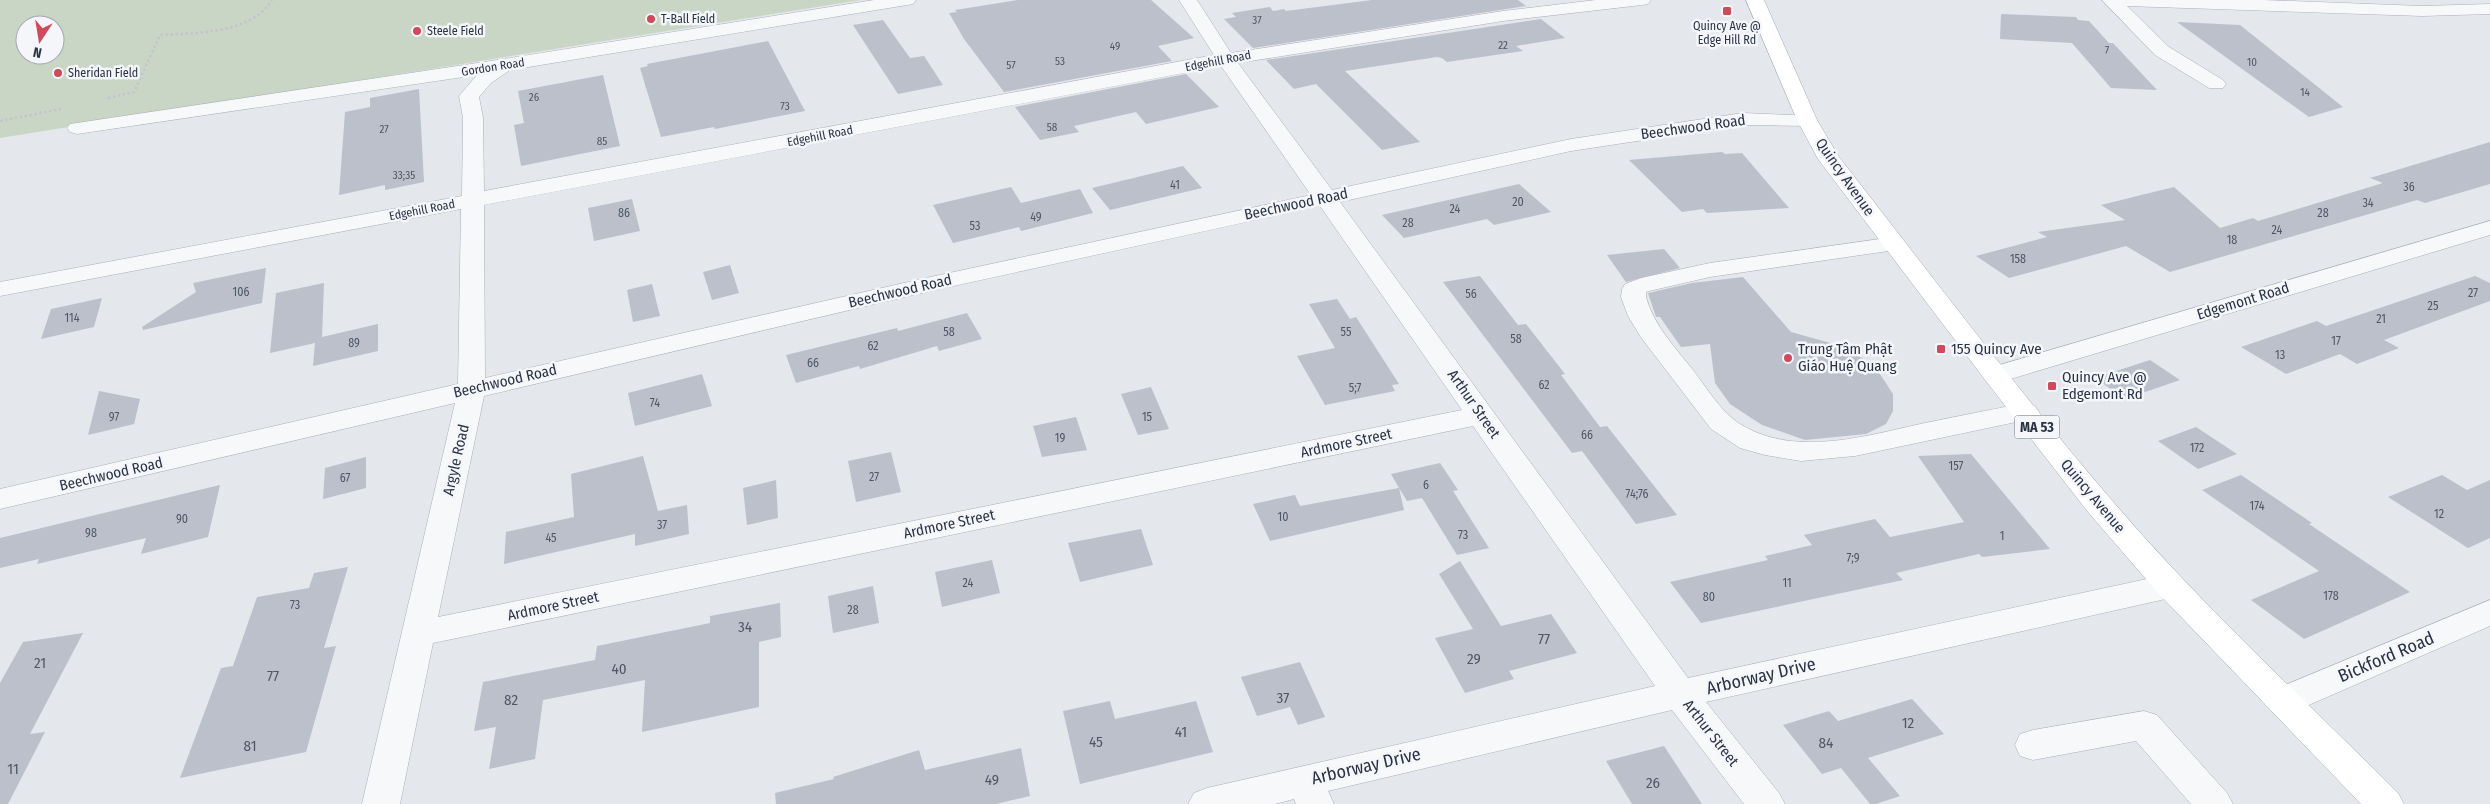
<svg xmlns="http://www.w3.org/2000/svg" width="2490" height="804" font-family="'Fira Sans Condensed',sans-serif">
<rect width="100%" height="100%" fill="#e4e7ec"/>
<path fill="#c9d6c5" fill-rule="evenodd" d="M0 0H861L0 138ZM25 25H55V55H25Z"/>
<g fill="#bbc0ca">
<polygon points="1018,0 1151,0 1194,38 1158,46 1172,61 1004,92 964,39 949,13 957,12 955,10"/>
<polygon points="1372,0 1518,0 1526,6 1253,48 1224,19 1236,17 1232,13 1270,7 1273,11 1284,9 1286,11"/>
<polygon points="2001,14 2076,17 2078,20 2089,21 2109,43 2113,43 2157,90 2111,88 2072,43 2000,39"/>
<polygon points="1541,19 1565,38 1516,46 1523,51 1447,62 1442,58 1437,57 1345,71 1420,142 1382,150 1316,84 1294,89 1266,60"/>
<polygon points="883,20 910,58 924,56 943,85 898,94 853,25"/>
<polygon points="2177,22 2240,25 2343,107 2309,117"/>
<polygon points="768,41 805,111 715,129 714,127 661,137 640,68 648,66 647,64"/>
<polygon points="1186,74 1219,107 1146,124 1136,112 1074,126 1079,132 1040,140 1015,107"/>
<polygon points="603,75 620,146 521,166 514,125 524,123 518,91"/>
<polygon points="419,89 424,182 385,190 385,185 339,195 345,112 370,107 370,98"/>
<polygon points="2490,142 2490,184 2425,203 2417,200 2170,272 2126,246 2009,278 1976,256 2047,237 2038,232 2125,220 2101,205 2174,187 2220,228 2253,218 2258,221 2383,183 2370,178"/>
<polygon points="1722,152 1725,154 1742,153 1789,208 1707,213 1703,209 1682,212 1629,160"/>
<polygon points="1183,166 1202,188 1110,210 1092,188"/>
<polygon points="1519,184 1551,212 1494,225 1487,219 1404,238 1382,215"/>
<polygon points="1011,187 1021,203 1080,189 1093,213 1021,231 1019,227 953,243 933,205"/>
<polygon points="632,199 640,231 594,241 588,208"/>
<polygon points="1664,249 1680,268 1626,282 1607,255"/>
<polygon points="730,265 739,293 712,300 703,272"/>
<polygon points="266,268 262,303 143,330 142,327 196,292 193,283"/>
<polygon points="1480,276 1518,325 1526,324 1565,374 1561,375 1600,427 1607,426 1677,515 1636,524 1582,451 1572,453 1443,282"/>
<polygon points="2475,276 2490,283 2490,301 2384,340 2399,348 2357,364 2340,354 2286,374 2241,347 2317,321 2326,326"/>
<polygon points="1743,277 1791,332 1841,346 1864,359 1878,371 1893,394 1893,411 1886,424 1866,434 1805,440 1762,425 1730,404 1715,383 1710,344 1681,347 1660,317 1656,317 1648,293 1692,283"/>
<polygon points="324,283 322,337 378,324 378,351 313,366 315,343 270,353 276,293"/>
<polygon points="652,284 660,316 633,322 627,290"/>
<polygon points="102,298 94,327 41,339 51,309"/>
<polygon points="1337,299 1350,319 1356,317 1399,384 1392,385 1395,391 1325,405 1297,356 1335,348 1309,304"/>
<polygon points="967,313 982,339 939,351 937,346 860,369 859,366 796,383 786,355 897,328 898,331"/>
<polygon points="2150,360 2180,380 2125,399 2095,378"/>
<polygon points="702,374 712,406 635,426 628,393"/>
<polygon points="1151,387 1169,429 1138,435 1121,394"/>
<polygon points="99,391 140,399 134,424 88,435"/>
<polygon points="1076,417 1087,450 1042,457 1033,426"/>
<polygon points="2196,427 2237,454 2198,469 2158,441"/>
<polygon points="891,452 901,492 856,502 848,461"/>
<polygon points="1971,454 2050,549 1982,557 1979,554 1896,573 1903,580 1701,623 1670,582 1768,560 1765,556 1812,545 1804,535 1875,519 1890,537 1964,522 1918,456"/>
<polygon points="643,456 658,511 687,505 689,534 635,546 635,534 504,564 506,532 574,517 571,474"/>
<polygon points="366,457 366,488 323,499 325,468"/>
<polygon points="1440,463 1458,490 1453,491 1489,548 1457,555 1422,498 1407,501 1399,488 1404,510 1270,541 1253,504 1295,495 1300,506 1399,488 1391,474"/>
<polygon points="2241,475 2312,523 2309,524 2410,592 2304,639 2251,600 2319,571 2202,490"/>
<polygon points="2442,475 2467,490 2490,480 2490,538 2468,548 2388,497"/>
<polygon points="776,480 778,518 747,525 743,488"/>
<polygon points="220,485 208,537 141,554 146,538 37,564 39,559 0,568 0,538"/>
<polygon points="1141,529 1153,565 1080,582 1068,543"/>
<polygon points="992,560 1000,593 942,607 935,572"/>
<polygon points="1460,561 1501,626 1551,614 1577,653 1509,671 1514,679 1465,693 1435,638 1473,629 1439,574"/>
<polygon points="348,567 324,648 336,646 306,752 180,778 221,668 233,666 257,597 309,588 314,573"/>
<polygon points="873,586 879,623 833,633 828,596"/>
<polygon points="780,603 781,637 759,642 759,707 642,732 645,680 543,700 535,759 489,769 496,727 474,731 483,682 595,660 597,646 710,623 710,616"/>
<polygon points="83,633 30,734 45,732 8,804 0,804 0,683 23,642"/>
<polygon points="1300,662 1325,717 1298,725 1290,707 1257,716 1241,677"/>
<polygon points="1912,699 1944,734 1868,758 1900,796 1876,804 1870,804 1841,768 1822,774 1783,725 1829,711 1838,721"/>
<polygon points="1110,701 1115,719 1196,701 1213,752 1080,784 1063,711"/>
<polygon points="1664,746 1702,804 1632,804 1606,761"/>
<polygon points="1021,748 1030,796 996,804 776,804 775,793 834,779 833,777 919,750 925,770"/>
</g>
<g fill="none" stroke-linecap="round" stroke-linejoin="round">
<defs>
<g id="minor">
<path d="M874 0H916L913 4 907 5 510 70 491 83 479 97 483 118 484 191 1214 55 1179 0H1197L1231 53 1503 11 1596 0H1651L1648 4 1642 5 1503 21 1238 63 1332 190 1571 139 1743 113 1814 116 1817 120 1814 124 1807 126 1743 125 1571 151 1340 202 1688 678 2170 574 2181 578 2186 586 2181 594 2170 598 1706 702 1779 793 1785 804H1744L1672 710 1328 791 1334 804H1296L1294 799 1275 804H1188L1194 793 1207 788 1655 686 1473 426 433 643 400 804H362L455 403 0 509V489L458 384 461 209 0 296V282L462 196 463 118 459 96 477 75 77 134 70 132 67 128 70 124 504 59ZM1221 66 1311 195 926 278 485 378 484 205ZM1320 206 1462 410 438 617 484 396 926 292Z"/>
<polygon points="2102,0 2263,0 2422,6 2490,4 2490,14 2422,16 2127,6 2169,47 2223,80 2226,84 2223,88 2209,88 2155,55"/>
<polygon points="2490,221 2490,235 2004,381 1995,383 1986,381 1982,375 1986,369"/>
<path d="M1894 237 1902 239 1906 244 1902 249 1710 277 1649 291 1646 292V297C1654 326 1675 347 1693 370 1706 387 1719 409 1737 422 1792 459 1865 436 1925 423 1958 416 1991 410 2025 403L2035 406 2039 412 2035 418 1855 456 1801 461 1765 455 1740 448 1711 429 1640 336 1628 316 1621 297 1622 289 1625 284 1641 278 1710 263Z"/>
<polygon points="2490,600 2490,626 2295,711 2283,715 2271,711 2266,701 2271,691"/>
<polygon points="2144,711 2157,715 2227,793 2233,804 2191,804 2136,741 2033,760 2020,756 2015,745 2020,734 2033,730"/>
</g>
<path id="major" d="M1746 0H1764L1817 120 1839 157C1928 271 2015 387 2109 497 2198 602 2301 696 2398 793L2404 804H2361L2159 594 2088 512 1986 381 1818 159 1797 120Z"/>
</defs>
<use href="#minor" stroke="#a9aeb7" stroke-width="1"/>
<use href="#major" stroke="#a3abb8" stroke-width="1"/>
<g stroke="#c2c5cb" stroke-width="2.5" stroke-dasharray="2.5 2.5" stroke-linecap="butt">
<path d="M108 98 134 92 160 35C196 33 251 34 272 0"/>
<polyline points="0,121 61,109"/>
</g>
<use href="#minor" fill="#f7f8fa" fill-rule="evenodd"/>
<use href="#major" fill="#fff" fill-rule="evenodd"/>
</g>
<g fill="#d1495b" stroke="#f4f6f9" stroke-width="2">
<rect x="1722" y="6" width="10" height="10" rx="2.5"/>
<circle cx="651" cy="19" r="5"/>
<circle cx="417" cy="31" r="5"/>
<circle cx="58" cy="73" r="5"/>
<rect x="1936" y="344" width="10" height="10" rx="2.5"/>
<circle cx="1788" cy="358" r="5"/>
<rect x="2047" y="381" width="10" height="10" rx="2.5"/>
</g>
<g text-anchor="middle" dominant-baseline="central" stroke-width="5" stroke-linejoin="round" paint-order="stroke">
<g font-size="11" fill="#4f5766">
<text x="1257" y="20">37</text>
<text x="1503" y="45">22</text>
<text x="1115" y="46">49</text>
<text x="2107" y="50">7</text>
<text x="1060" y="61">53</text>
<text x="2252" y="62">10</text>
<text x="1011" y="65">57</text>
<text x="2305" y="92">14</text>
<text x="534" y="97">26</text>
<text x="785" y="106">73</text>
<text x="1052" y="127">58</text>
<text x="384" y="129">27</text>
<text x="602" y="141">85</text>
<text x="404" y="175">33;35</text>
</g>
<g font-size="12" fill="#2b3445" stroke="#f4f6f9" text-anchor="start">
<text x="661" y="19">T-Ball Field</text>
<text x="1727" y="26" text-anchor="middle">Quincy Ave @<tspan x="1727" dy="14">Edge Hill Rd</tspan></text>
<text x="427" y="31">Steele Field</text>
<text x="68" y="73">Sheridan Field</text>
</g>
<g font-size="12" fill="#2b3445" stroke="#f4f6f9">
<text transform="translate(1218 61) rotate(-11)">Edgehill Road</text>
<text transform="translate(493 67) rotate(-9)">Gordon Road</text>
<text transform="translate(820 136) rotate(-11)">Edgehill Road</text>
<text transform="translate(422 210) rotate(-11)">Edgehill Road</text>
</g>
<g font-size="12" fill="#4f5766">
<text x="1175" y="185">41</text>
<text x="2409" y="187">36</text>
<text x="1518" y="202">20</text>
<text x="2368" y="203">34</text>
<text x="1455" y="209">24</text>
<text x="624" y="213">86</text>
<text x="2323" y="213">28</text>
<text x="1036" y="217">49</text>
<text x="1408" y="223">28</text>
<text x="975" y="226">53</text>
<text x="2277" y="230">24</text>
<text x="2232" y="240">18</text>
<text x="2018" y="259">158</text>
<text x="241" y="292">106</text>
<text x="2473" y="293">27</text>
<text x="1471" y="294">56</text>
<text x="2433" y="306">25</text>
<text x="72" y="318">114</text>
<text x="2381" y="319">21</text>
<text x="949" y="332">58</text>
<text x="1346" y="332">55</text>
<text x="1516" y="339">58</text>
<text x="2336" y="341">17</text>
<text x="354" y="343">89</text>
<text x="873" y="346">62</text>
<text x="2280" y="355">13</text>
<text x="813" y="363">66</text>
<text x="1544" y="385">62</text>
<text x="1355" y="388">5;7</text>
<text x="655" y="403">74</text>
<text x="114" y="417">97</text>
<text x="1147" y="417">15</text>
<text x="1587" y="435">66</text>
<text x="1060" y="438">19</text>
<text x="2197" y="448">172</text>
<text x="1956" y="466">157</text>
<text x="874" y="477">27</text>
<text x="345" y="478">67</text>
<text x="1426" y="485">6</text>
<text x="1637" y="494">74;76</text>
<text x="2257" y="506">174</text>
<text x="2439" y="514">12</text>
<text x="1283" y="517">10</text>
<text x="182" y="519">90</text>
<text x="662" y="525">37</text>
<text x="91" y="533">98</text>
<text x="1463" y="535">73</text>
<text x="2002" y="536">1</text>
<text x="551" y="538">45</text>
<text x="1853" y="558">7;9</text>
<text x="968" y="583">24</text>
<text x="1787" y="583">11</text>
<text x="2331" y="596">178</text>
<text x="1709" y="597">80</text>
<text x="295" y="605">73</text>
<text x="853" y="610">28</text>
</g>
<rect fill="#f4f6f9" stroke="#676e7b" stroke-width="1" x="2014.5" y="415.5" width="45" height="23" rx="4"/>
<g font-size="14" font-weight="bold" fill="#2b3445">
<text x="2037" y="427">MA 53</text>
</g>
<g font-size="15" fill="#2b3445" stroke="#f4f6f9">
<text transform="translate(1693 127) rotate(-8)">Beechwood Road</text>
<text transform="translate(1845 177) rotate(55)">Quincy Avenue</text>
<text transform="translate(1296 204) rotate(-12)">Beechwood Road</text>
<text transform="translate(900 291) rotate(-13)">Beechwood Road</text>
<text transform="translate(2243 301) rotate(-17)">Edgemont Road</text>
<text transform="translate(505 381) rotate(-13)">Beechwood Road</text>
<text transform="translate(1474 404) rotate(55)">Arthur Street</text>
<text transform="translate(1346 443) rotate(-12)">Ardmore Street</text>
<text transform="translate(456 460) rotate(-77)">Argyle Road</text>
<text transform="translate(111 474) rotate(-13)">Beechwood Road</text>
<text transform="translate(2093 496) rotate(50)">Quincy Avenue</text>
<text transform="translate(949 524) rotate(-12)">Ardmore Street</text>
<text transform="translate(553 606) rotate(-12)">Ardmore Street</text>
<text transform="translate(1711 733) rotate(52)">Arthur Street</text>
</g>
<g font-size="15" fill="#2b3445" stroke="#f4f6f9" text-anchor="start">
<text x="1798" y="349">Trung Tâm Phật<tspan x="1798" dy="17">Giáo Huệ Quang</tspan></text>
<text x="1951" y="349">155 Quincy Ave</text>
<text x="2062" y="377">Quincy Ave @<tspan x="2062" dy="17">Edgemont Rd</tspan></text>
</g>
<g font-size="15" fill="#4f5766">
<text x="745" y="627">34</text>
<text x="1544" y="639">77</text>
<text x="1474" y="659">29</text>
<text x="40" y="663">21</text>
<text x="619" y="669">40</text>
<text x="273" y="676">77</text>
<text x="1283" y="698">37</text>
<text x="511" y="700">82</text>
<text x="1908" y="723">12</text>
<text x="1181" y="732">41</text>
<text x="1096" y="742">45</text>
<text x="1826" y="743">84</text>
<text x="250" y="746">81</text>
<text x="13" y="769">11</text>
<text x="992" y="780">49</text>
<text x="1653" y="783">26</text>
</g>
<g font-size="18" fill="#2b3445" stroke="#f4f6f9">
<text transform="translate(2386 657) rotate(-23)">Bickford Road</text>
<text transform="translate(1761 676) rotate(-13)">Arborway Drive</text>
<text transform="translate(1366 766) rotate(-13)">Arborway Drive</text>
</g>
</g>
<g transform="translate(40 40) rotate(192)"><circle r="24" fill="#f4f6f9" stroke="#a4a8b1"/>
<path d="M0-4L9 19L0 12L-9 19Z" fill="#d1495b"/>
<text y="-8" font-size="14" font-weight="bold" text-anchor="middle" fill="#2b3445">N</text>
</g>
</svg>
